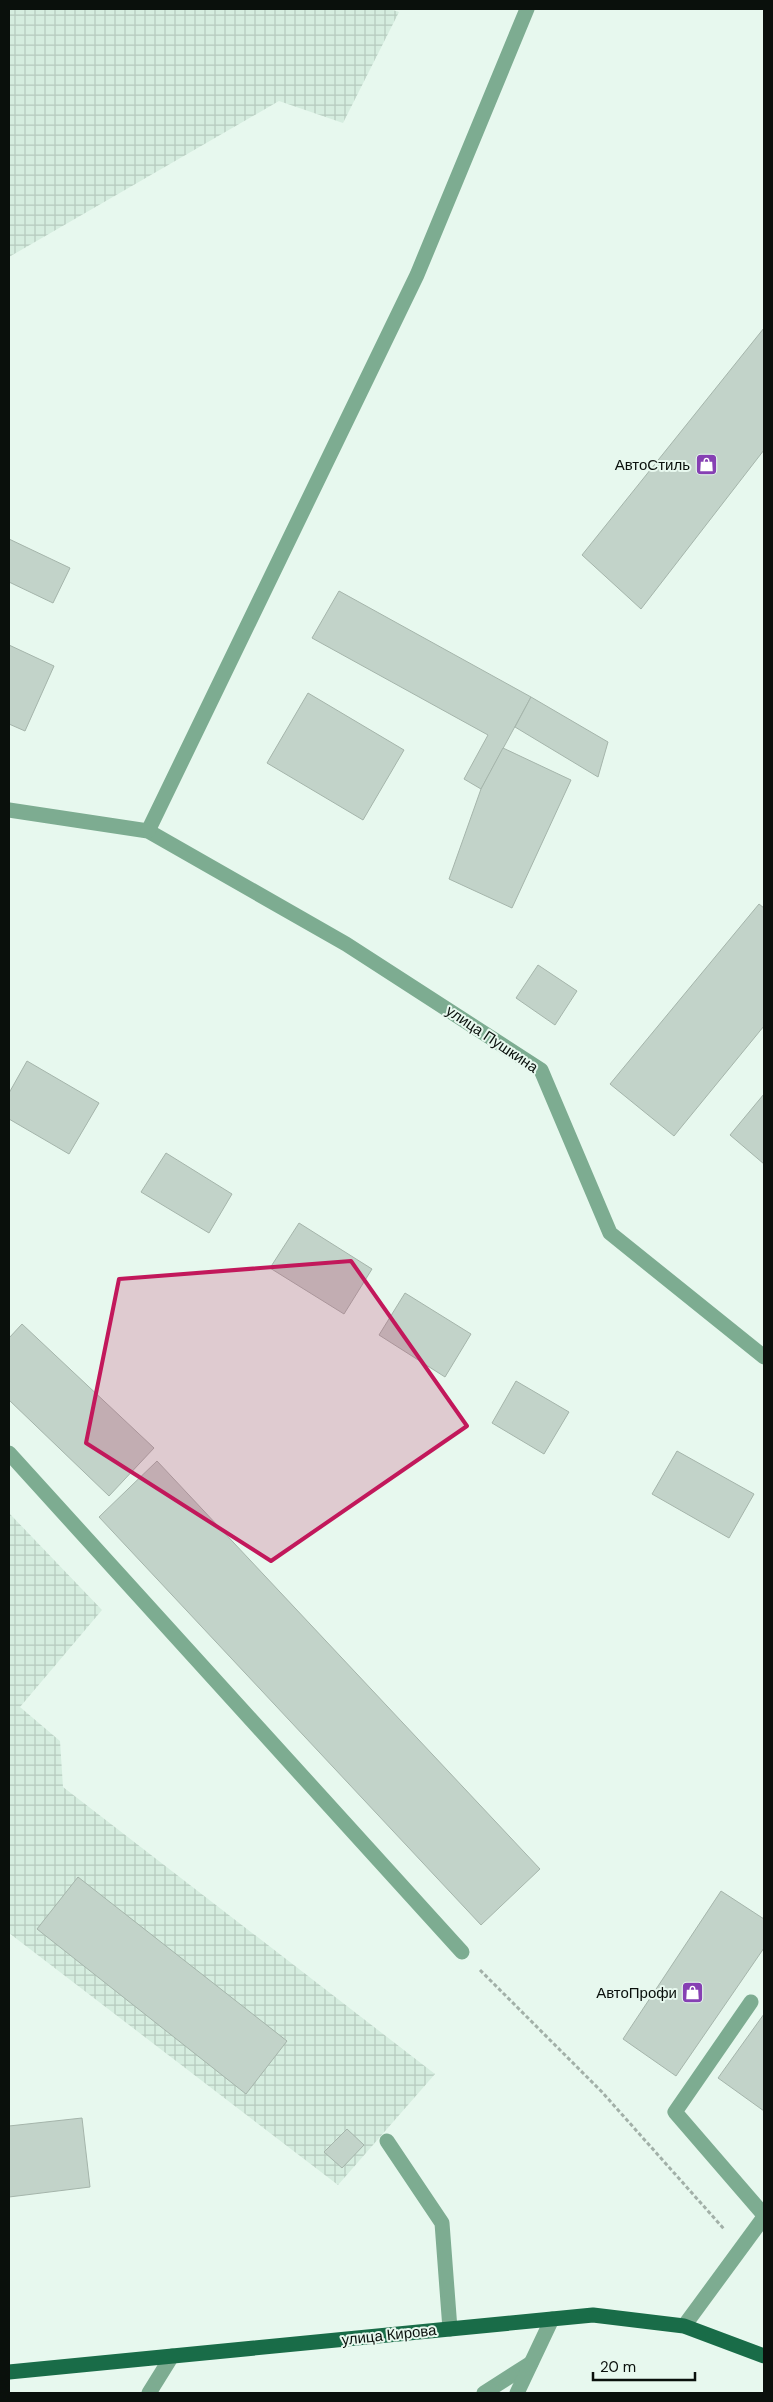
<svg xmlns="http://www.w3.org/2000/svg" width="773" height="2402" font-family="'DM Sans',sans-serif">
<defs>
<pattern id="industrial-grid" width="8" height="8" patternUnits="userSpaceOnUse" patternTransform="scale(1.25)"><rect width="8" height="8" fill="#d5eddf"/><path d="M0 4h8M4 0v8" fill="none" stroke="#b6cabe"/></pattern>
</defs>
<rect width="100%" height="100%" fill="#e7f8ee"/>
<g fill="url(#industrial-grid)">
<polygon points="9,9 390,9 399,12 343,123 279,101 9,257"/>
<polygon points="9,1513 102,1610 20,1707 60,1741 63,1787 435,2074 338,2185 9,1933"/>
</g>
<g fill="#c2d3c9" stroke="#a5b5ab">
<polygon points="764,328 764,450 641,609 582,555"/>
<polygon points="9,539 70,568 53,603 9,582"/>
<polygon points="339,591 531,697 481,789 464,779 488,735 312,638"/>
<polygon points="9,645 54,666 25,731 9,724"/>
<polygon points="308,693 404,750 363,820 267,763"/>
<polygon points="531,697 608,742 598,777 515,727"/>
<polygon points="503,748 571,780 512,908 449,879 481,789"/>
<polygon points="759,904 764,908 764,1026 674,1136 610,1084"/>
<polygon points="538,965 577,991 555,1025 516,998"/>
<polygon points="27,1061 99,1103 69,1154 9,1119 9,1093"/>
<polygon points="764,1094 764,1164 730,1135"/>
<polygon points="166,1153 232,1194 209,1233 141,1192"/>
<polygon points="299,1223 372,1269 344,1314 270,1268"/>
<polygon points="405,1293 471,1334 445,1377 379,1335"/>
<polygon points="22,1324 154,1448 109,1496 9,1400 9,1338"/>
<polygon points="516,1381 569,1412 544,1454 492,1423"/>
<polygon points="677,1451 754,1494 729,1538 652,1494"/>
<polygon points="157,1461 540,1869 481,1925 99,1517"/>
<polygon points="78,1877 287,2041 246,2094 37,1929"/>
<polygon points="721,1891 764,1919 764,1948 676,2076 623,2039"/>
<polygon points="764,2014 764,2111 718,2078"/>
<polygon points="82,2118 90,2187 9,2197 9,2126"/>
<polygon points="347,2129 364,2145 342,2168 324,2152"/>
</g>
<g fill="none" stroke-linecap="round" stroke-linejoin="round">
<polyline stroke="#a2b0a8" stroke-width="3" stroke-dasharray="4 2.5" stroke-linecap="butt" points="480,1970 602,2092 724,2229"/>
<g stroke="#7dac91" stroke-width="15">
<polyline points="9,810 148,831 346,944 541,1070 610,1233 764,1357"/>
<polyline points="148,831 417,275 527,9"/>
<polyline points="9,1453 462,1952"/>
<polyline points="751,2002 675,2112 764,2215"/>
<polyline points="387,2141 442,2223 450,2329"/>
<polyline points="684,2326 764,2217"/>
<polyline points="149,2393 172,2356"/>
<polyline points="484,2393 531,2363"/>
<polyline points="517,2393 552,2319"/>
</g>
<polyline stroke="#196c48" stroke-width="15" points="9,2372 593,2315 684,2326 764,2356"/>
</g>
<path fill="#c2185b" fill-opacity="0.2" stroke="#c2185b" stroke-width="4" stroke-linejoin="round" d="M351 1261 467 1426 271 1561 86 1443 119 1279Z"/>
<defs>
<symbol id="shop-square" viewBox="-11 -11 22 22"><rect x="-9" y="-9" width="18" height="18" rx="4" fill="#8640b3" stroke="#e7f8ee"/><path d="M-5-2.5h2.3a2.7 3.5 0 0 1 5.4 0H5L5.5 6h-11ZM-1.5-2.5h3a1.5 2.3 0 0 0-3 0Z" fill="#fff"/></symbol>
</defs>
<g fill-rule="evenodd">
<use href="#shop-square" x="694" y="452" width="25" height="25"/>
<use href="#shop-square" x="680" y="1980" width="25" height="25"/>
</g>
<g text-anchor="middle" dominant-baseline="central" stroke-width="4" stroke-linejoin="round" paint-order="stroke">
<g font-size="15" fill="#0a100c" stroke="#e7f8ee" text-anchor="end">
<text x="690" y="465">АвтоСтиль</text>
<text x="677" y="1993">АвтоПрофи</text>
</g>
<g font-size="15" fill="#0a100c" stroke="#e7f8ee">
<text transform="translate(492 1039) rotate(34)">улица Пушкина</text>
<text transform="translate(389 2335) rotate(-6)">улица Кирова</text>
</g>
</g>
<rect width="773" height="2402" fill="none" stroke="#0a100c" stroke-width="20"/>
<path d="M593 2372v8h102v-8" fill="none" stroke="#0a100c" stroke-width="2.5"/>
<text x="600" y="2372" font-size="15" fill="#0a100c" stroke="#e7f8ee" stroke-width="4" paint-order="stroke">20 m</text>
</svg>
